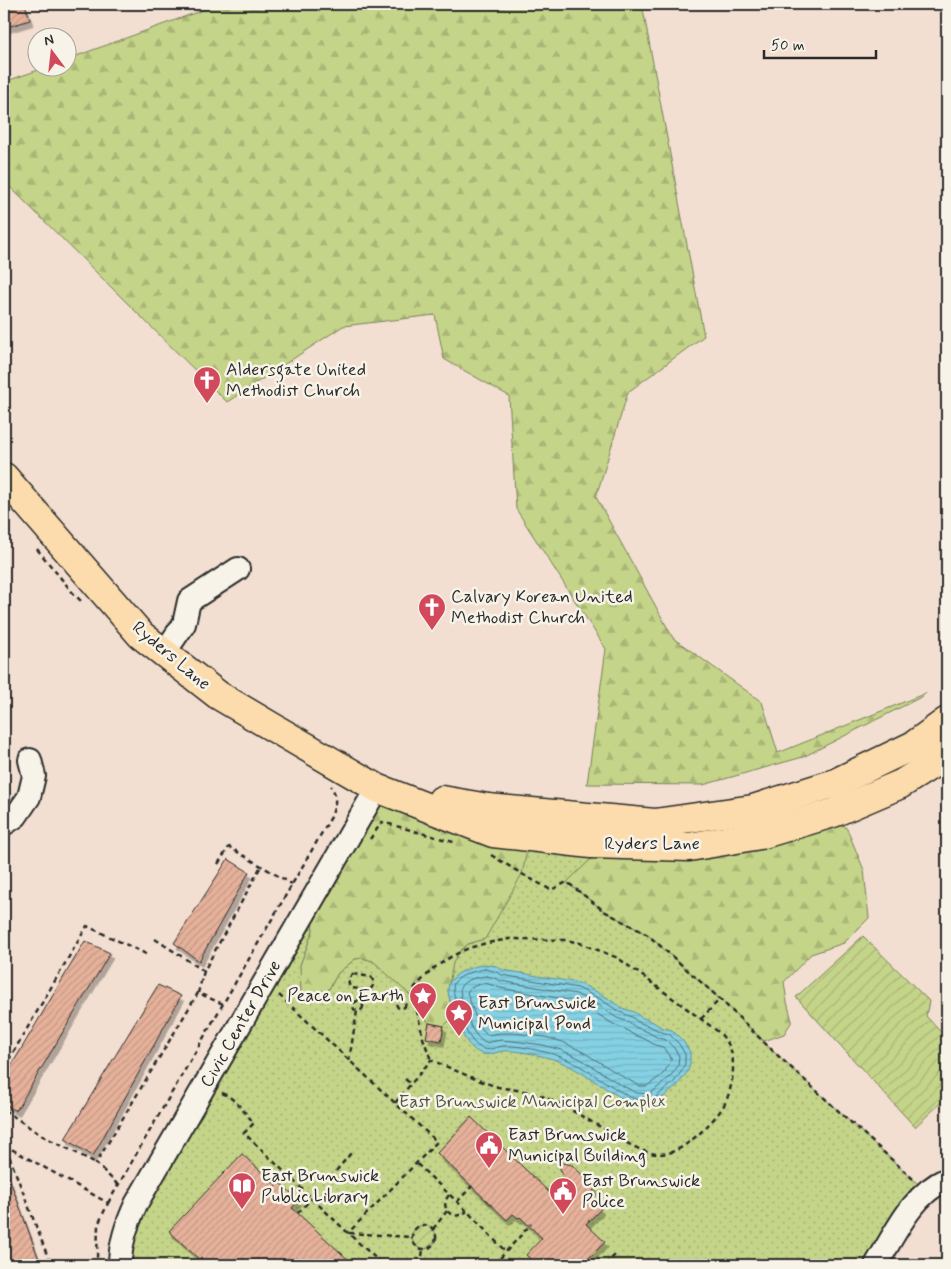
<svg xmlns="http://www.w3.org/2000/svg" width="951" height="1269" viewBox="0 0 951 1269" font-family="Mynerve,sans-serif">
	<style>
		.grass { fill: url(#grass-dots); stroke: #78805a }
		.forest { fill: url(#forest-firs); stroke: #78805a }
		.garden { fill: url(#garden-furrows); stroke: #78805a }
		.water { fill: url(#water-rules); stroke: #618f9a }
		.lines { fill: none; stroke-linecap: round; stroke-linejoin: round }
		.shore { stroke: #4f6d75; stroke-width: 1 }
		.building { fill: url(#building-hatch); stroke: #2b2b2b; filter: url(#shadow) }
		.minor-casing { stroke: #2b2b2b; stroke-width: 26 }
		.major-casing { stroke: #2b2b2b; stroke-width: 31 }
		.path { stroke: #2b2b2b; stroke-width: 2.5; stroke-dasharray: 5 4; stroke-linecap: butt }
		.minor { stroke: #f7f3e8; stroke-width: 22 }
		.major { stroke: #fcdcac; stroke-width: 28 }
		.labels { text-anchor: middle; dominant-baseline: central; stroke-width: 5; stroke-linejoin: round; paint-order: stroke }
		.poi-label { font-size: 18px; fill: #2b2b2b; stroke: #f7f3e8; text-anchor: start }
		.street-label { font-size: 18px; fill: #2b2b2b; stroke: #f7f3e8 }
		.park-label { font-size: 18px; fill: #515542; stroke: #f7f3e8 }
	</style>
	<defs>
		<pattern id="grass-dots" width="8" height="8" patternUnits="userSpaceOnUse" patternTransform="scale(1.25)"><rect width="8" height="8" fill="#c4d488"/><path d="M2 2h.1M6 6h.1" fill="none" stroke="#a9b676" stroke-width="1.8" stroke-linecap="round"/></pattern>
		<pattern id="forest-firs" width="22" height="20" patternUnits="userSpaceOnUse" patternTransform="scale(1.25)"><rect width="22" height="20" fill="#c4d488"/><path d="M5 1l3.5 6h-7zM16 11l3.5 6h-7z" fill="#a9b676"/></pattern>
		<pattern id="garden-furrows" width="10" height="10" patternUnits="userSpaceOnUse" patternTransform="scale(1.25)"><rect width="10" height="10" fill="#c4d488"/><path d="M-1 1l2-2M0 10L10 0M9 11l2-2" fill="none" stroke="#a9b676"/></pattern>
		<pattern id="water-rules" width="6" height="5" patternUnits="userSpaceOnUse" patternTransform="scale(1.25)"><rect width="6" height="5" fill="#85d1e4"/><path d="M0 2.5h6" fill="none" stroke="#73b4c4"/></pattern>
		<pattern id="building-hatch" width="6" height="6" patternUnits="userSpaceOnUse" patternTransform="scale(1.25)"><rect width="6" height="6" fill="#e6b19a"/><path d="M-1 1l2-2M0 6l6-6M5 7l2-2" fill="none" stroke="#c59885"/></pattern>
		<filter id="shadow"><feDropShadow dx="3" dy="5.5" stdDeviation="0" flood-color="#0004"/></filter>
	</defs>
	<rect width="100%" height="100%" fill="#f2dfd1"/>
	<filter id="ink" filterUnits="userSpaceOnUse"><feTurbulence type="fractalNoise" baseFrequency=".02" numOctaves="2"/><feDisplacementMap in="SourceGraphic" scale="10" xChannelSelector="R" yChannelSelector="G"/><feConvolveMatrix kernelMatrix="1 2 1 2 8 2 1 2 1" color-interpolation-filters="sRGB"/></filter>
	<g filter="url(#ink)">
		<path class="grass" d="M530,837L620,845L590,860L567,883L604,911L648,935L720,999L774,1052L927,1192L876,1265H120L121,1246L311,902L313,931L300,965L326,994L338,973L355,959L362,958L373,961L392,978L459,952L468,944L485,938Z"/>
		<g class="forest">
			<path d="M214,4H642L704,336L628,392L596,497L673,638L762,702L778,753L926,693L923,696L803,757L703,785L587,784L606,649L516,509L509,396L444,359L435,315L343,326L227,402L4,181V82L44,68H68V59L214,6Z"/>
			<path d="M377,788L530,837L522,874L485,939L468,944L459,952L453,963L448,990L450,1001L454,1012L451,1019L444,1026L429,1023L422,1015L413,998L373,961L362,958L355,959L338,973L326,994L310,998L301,993L300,965L313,931L311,902Z"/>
			<path d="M833,813L847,829L864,870L869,918L844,943L811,954L784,982L787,1002L792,1021L784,1034L764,1041L720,999L648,935L604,911L567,882L590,860L620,845Z"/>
		</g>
		<g class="garden">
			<path d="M863,936L929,1001L926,1016L947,1039V1097L915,1127L796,997Z"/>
			<circle cx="424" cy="1237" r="12"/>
		</g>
		<path class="water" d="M485,964L496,966L503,970L579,983L603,995L622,1008L634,1012L641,1017L653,1022L663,1028L672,1030L683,1041L690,1052V1064L688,1071L677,1086L650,1108C645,1105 641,1105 636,1104C629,1103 621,1098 615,1094C591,1080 569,1061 541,1056C529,1053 514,1050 503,1051C495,1052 488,1057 480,1053C473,1050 468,1044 464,1037C460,1031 448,998 448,990C448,987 449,982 451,980C459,970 473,967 485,964Z"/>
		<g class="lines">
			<g class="shore">
				<path d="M485,969L494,971L502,975L578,988L600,999L620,1012L632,1017L638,1022L651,1027L661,1032L669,1034L679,1044L685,1054V1063L683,1069L674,1082L650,1102C645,1099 640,1100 635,1099C629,1097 623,1093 618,1090C593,1075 570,1056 540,1051C528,1048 515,1045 503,1046C495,1047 488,1052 481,1048C475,1045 471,1039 468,1034C463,1026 450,990 454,983C461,974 475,971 485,969Z"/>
				<path d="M486,976L492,977L501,981L576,994L597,1004L617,1018L629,1022L635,1027L648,1032L658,1038L666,1040L674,1048L679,1056L678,1066L669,1078L650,1094L637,1093L621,1085L579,1058L561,1050L543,1045L513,1041L501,1040L485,1043C480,1040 477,1036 474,1032C470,1026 457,992 461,986C466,979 478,977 486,976Z"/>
				<path d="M486,983L500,988L575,1001L593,1011L613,1024L625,1029L632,1034L645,1039L655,1045L663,1047L668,1053L671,1058V1061L664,1073L658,1078L647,1086H640L625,1078L583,1052L563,1042L545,1037L514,1033H500L487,1035L479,1027L467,992C471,986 479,984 486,983Z"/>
			</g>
		</g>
		<g class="building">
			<path d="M4,4H25L30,20L4,28Z"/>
			<path d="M228,859L249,872L199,961L174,943Z"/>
			<path d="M85,941L110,953L16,1111L4,1103V1078Z"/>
			<path d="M158,985L181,996L93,1156L65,1139Z"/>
			<path d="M429,1023L444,1026L441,1041L426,1038Z"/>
			<path d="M471,1117L551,1194L564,1181L558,1162L572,1165L596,1188L588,1196L601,1209L586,1224L605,1242L582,1265H537L526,1255L542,1238L520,1217L518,1218L513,1214L507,1220L437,1153Z"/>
			<path d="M242,1154L277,1186L280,1183L299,1200L292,1208L354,1265H205L169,1231Z"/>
			<path d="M5,1167L41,1265H8L4,1253V1168Z"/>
		</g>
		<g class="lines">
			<g class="minor-casing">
				<g id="minor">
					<path d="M164,653L184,624L189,601L238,569"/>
					<path d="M4,824L16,816L29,797L34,776L30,760"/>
					<path d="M120,1265C120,1243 127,1224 136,1204L377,788"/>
					<path d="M876,1265C895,1234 912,1194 947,1179"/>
				</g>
			</g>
			<g class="major-casing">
				<g id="major">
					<path d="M4,477L141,635L218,695L274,728L377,788L493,833L591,844L689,847L760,835L833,813L901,784L947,755"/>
					<path d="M442,800L488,808L655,823L753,809L835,783L914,745L947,721"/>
				</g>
			</g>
			<g class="path">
				<path d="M37,549L73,593L82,602"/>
				<path d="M370,839L382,822L457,843"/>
				<path d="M491,855L522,874L551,890L567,882L604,911L648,935L720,999L774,1052L913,1179"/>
				<path d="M218,864L229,847L292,884"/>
				<path d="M155,939L204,971L261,866"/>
				<path d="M204,971L198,993L223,1004"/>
				<path d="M353,974L371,977C375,982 374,987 369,990L351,988C347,983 348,978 353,974Z"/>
				<path d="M279,995L437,1142L348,1233"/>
				<circle cx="401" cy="1004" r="4.5"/>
				<circle cx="358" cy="1006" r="5"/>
				<path d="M359,1001L360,989"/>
				<path d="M701,1019L720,999"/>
				<path d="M349,1061L357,1011"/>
				<path d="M4,1068L87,926L146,954"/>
				<path d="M405,1079L411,1084"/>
				<path d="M222,1093C235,1098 245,1113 254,1123L244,1133L348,1233L383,1265"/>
				<path d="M395,1103L431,1060C453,1069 475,1080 498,1087C512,1090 525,1090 539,1095C562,1103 584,1118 606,1130C620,1139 641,1153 657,1154C675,1155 687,1144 700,1133C709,1124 721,1113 726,1101C733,1086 737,1057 727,1042C725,1039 722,1036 720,1033L618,958L580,943L566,940L509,939L487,943L469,948L452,956L434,968L415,987L413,993L423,1038L431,1060"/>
				<path d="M4,1110L41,1135L96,1163"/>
				<path d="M4,1147L6,1146L108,1203L98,1225L97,1258L98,1265"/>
				<path d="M6,1148L51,1265"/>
				<path d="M417,1164L467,1211L506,1252"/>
				<path d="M336,1171L351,1153"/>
				<path d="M118,1185L96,1163L198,993"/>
				<path d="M449,1195C438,1208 453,1223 467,1211"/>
				<path d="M457,1202L472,1186"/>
				<path d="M108,1203L331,817C335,806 338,797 331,786"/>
				<path d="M298,1213L312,1198"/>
				<circle cx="424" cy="1237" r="12"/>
				<path d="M433,1229L447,1211"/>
				<path d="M349,1233L411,1237"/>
				<path d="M421,1265L423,1249"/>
				<path d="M494,1265L531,1224"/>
				<path d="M605,1265L617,1253"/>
			</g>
			<use href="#minor" class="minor"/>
			<use href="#major" class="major"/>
		</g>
	</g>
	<defs>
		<g id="church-pin" transform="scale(1.4375)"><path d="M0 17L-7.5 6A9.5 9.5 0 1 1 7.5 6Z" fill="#d1495b" stroke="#f7f3e8"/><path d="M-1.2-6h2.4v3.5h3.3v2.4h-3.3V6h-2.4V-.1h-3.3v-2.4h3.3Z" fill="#fff"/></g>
		<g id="sight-pin" transform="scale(1.4375)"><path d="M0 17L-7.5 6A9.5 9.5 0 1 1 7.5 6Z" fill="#d1495b" stroke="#f7f3e8"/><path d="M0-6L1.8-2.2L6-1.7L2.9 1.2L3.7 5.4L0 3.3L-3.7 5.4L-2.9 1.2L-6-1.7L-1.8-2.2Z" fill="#fff"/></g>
		<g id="civic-pin" transform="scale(1.4375)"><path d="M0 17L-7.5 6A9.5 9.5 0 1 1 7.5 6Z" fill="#d1495b" stroke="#f7f3e8"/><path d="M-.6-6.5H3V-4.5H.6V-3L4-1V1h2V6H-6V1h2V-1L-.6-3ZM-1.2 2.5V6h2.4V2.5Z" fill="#fff"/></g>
		<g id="library-pin" transform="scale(1.4375)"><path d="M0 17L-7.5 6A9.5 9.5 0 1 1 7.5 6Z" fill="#d1495b" stroke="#f7f3e8"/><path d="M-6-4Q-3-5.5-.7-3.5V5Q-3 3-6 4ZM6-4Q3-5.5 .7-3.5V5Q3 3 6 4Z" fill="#fff"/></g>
	</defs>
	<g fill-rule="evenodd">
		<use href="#church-pin" x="207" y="380"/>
		<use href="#church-pin" x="432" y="607"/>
		<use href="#sight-pin" x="423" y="996"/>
		<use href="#sight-pin" x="459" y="1013"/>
		<use href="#civic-pin" x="489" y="1145"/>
		<use href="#library-pin" x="242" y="1186"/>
		<use href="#civic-pin" x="563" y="1191"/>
	</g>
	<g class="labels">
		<g class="poi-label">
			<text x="226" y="370">Aldersgate United<tspan x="226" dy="21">Methodist Church</tspan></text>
			<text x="451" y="597">Calvary Korean United<tspan x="451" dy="21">Methodist Church</tspan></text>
			<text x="404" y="996" text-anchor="end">Peace on Earth</text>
			<text x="478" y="1003">East Brunswick<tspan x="478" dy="21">Municipal Pond</tspan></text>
			<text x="508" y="1135">East Brunswick<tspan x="508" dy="21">Municipal Building</tspan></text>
			<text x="261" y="1176">East Brunswick<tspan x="261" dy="21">Public Library</tspan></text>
			<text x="582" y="1181">East Brunswick<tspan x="582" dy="21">Police</tspan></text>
		</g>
		<g class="street-label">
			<text transform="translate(171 656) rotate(40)">Ryders Lane</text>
			<text x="652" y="844">Ryders Lane</text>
			<text transform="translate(241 1024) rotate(-60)">Civic Center Drive</text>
		</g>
		<g class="park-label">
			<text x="532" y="1102">East Brunswick Municipal Complex</text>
		</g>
	</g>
	<rect width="951" height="1269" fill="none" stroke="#f7f3e8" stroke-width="20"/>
	<rect x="10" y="10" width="931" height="1249" fill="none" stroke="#2b2b2b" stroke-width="2" filter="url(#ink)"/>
	<g transform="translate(52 52) rotate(345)"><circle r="24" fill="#f7f3e8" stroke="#a5a39c"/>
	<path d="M0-4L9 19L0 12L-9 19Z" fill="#d1495b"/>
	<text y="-8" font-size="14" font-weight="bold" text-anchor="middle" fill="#2b2b2b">N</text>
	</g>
	<path d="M764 50v8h112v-8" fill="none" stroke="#2b2b2b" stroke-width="2.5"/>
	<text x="771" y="50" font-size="15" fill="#2b2b2b" stroke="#f7f3e8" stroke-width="4" paint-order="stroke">50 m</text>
</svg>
